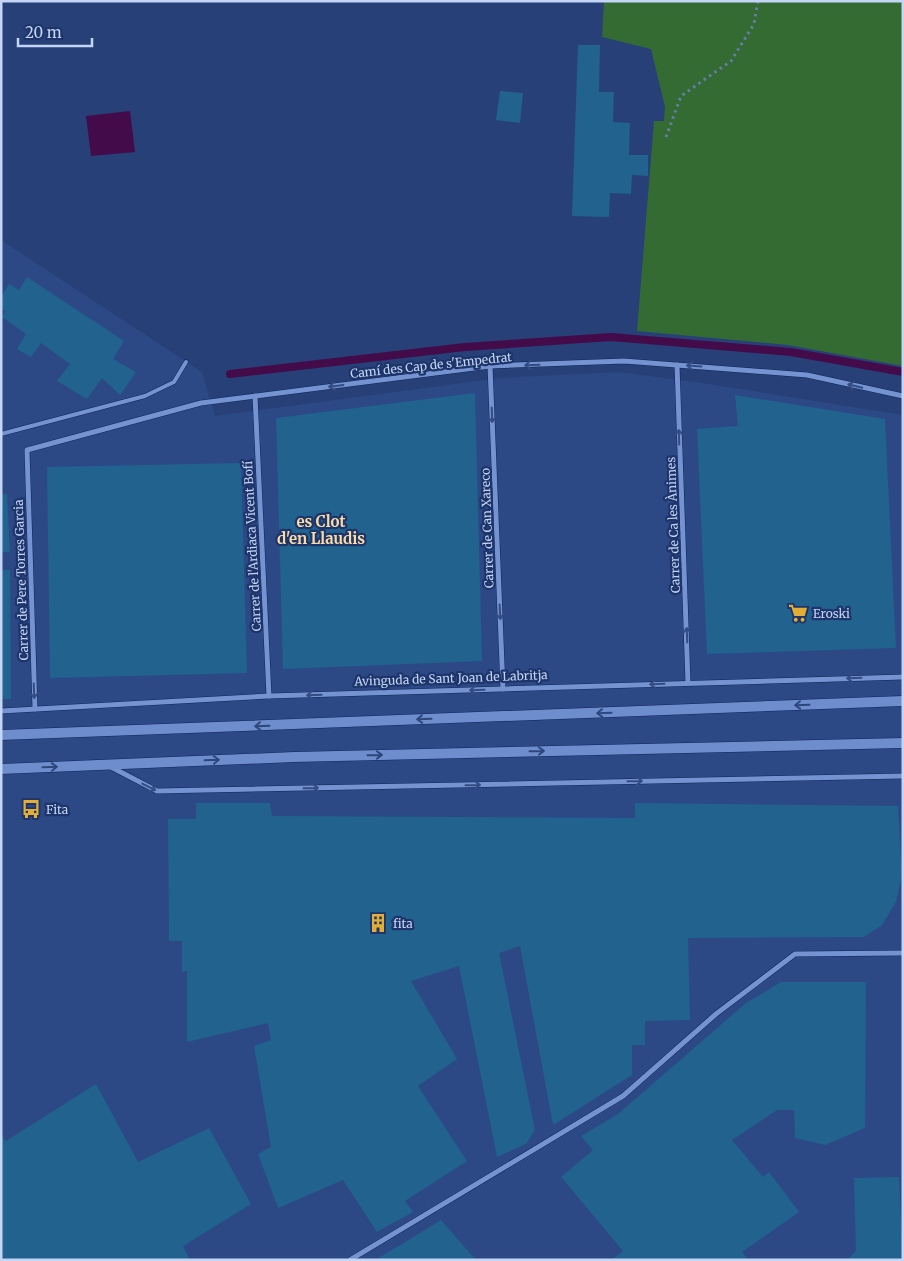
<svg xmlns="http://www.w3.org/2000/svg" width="904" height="1261" viewBox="0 0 904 1261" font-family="Merriweather,serif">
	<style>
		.built { fill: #2c4986 }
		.green { fill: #336b33 }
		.water { fill: #430b49 }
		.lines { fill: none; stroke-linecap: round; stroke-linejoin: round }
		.stream { stroke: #430b49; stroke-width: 8 }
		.building { fill: #21628f }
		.service-casing { stroke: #0e2559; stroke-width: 5 }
		.minor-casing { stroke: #0e2559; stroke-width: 6 }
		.secondary-casing { stroke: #0e2559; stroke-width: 11 }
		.path { stroke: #667caa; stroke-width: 3; stroke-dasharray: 2.5 4; stroke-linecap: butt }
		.service { stroke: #7493d0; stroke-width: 4 }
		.minor { stroke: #7493d0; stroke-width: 5 }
		.secondary { stroke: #6e8dcc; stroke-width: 10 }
		.oneway { stroke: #334c84 }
		.oneway2 { stroke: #2d477e }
		.labels { text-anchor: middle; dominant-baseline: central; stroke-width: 4.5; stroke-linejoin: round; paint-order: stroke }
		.street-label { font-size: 12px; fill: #c4d5f5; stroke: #1d356b }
		.poi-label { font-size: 12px; fill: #c4d5f5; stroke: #1d356b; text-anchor: start }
		.quarter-label { font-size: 15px; font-weight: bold; fill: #fbdda4; stroke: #1d356b }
	</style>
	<rect width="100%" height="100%" fill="#274077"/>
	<path class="built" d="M1,240L202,372L215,416L500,378L618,372L696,382L903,415V1260H1Z"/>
	<path class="green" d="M604,1H903V366L788,345L637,331L654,121H664L665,107L651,49L602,37Z"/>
	<path class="water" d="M130,111L135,152L91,156L86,116Z"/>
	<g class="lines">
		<path class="stream" d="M230,374L465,347L611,337L791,352L903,372"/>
	</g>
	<g class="building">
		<path d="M578,45H600L599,92H614L613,122L630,123L629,155H648V176L632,175L631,194L610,193L609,217L572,216Z"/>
		<path d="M500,91L523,93L520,123L496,120Z"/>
		<path d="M27,277L124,341L113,359L136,372L120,395L102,378L87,399L57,381L70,364L41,343L31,357L17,349L26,334L2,317L5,311L1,309V297L9,284L19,290Z"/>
		<path d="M475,393L482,661L283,669L276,418Z"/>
		<path d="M735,395L885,419L896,648L707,654L697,429L738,426Z"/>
		<path d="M241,463L247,673L50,678L47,467Z"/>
		<path d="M1,494H7L10,552H1Z"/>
		<path d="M1,570H10L11,699H1Z"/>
		<path d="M196,803H270L272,816L635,818V803L898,806L902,875L896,902L882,925L864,937L688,938L690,1020L645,1021V1045H632V1075L553,1125L520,946L499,953L535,1130L526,1144L497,1157L459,966L411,981L457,1059L418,1086L467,1161L405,1201L413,1212L377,1232L343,1180L278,1208L258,1154L271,1147L254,1046L271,1040L268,1023L187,1042V971L182,972V941H169L168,819H196Z"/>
		<path d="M781,982H866L865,1128L825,1145L795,1138L794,1110H777L732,1140L763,1177L769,1172L799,1212L742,1252L748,1260H611L623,1251L561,1177L593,1150L581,1136L618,1114L746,1003Z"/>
		<path d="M96,1084L138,1162L209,1128L251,1204L183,1246L190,1260H1V1134L6,1141Z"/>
		<path d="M899,1177L903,1260H847L856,1251L854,1178Z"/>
		<path d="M441,1220L476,1260H375L407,1241Z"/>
	</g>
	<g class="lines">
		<g class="service-casing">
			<path id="service" d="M1,434L145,396L174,382L186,362"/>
		</g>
		<g class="minor-casing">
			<g id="minor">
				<path d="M677,365L688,683"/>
				<path d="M490,366L503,689"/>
				<path d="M255,396L269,696"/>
				<path d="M35,709L27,450L201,403L490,366L624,361L807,375L903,396"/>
				<path d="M1,711L269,696L903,677"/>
				<path d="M111,767L157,791L903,776"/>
				<path d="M350,1260L623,1096L716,1014L795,954L903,953"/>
			</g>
		</g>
		<g class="secondary-casing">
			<g id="secondary">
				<path d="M1,735L903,701"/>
				<path d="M1,769L294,757L903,743"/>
			</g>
		</g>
		<path class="path" d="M666,137L681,96L731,61L754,24L758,1"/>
		<use href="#service" class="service"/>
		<use href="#minor" class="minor"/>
		<use href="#secondary" class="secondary"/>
	</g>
	<defs><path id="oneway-shaft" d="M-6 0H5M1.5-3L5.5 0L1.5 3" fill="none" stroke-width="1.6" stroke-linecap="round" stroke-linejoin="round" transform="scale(1.25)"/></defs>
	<g class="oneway">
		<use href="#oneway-shaft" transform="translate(532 365) rotate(178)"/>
		<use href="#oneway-shaft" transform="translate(694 366) rotate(-176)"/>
		<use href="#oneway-shaft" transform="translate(336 386) rotate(173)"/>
		<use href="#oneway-shaft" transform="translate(855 386) rotate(-167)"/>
		<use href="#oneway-shaft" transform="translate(492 415) rotate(88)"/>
		<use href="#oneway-shaft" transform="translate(679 437) rotate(-92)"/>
		<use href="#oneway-shaft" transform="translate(500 612) rotate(87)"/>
		<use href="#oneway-shaft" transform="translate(687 635) rotate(-92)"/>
		<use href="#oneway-shaft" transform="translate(854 678) rotate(178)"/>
		<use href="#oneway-shaft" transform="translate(657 684) rotate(178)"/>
		<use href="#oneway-shaft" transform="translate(477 690) rotate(178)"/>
		<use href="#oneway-shaft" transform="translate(34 691) rotate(88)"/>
		<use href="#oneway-shaft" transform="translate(314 695) rotate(178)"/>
		<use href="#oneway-shaft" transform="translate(635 781) rotate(-1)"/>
		<use href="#oneway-shaft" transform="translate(473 785) rotate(-1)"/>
		<use href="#oneway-shaft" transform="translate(149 787) rotate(27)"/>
		<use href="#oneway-shaft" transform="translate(311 788) rotate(-1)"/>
	</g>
	<g class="oneway2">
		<use href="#oneway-shaft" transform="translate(802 705) rotate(178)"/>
		<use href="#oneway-shaft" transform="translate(604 713) rotate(178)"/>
		<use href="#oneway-shaft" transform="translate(424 719) rotate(178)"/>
		<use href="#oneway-shaft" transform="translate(262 726) rotate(178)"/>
		<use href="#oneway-shaft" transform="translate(537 751) rotate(-1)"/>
		<use href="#oneway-shaft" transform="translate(375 755) rotate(-1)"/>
		<use href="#oneway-shaft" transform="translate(212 760) rotate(-2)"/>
		<use href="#oneway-shaft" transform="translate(50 767) rotate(-2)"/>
	</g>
	<defs>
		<g id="supermarket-bare" transform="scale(1.5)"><path d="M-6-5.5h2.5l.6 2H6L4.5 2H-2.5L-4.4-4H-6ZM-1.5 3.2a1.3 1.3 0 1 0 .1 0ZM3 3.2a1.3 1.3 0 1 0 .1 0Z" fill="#e3ae35" stroke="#1d356b" stroke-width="2.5" paint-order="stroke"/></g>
		<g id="bus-bare" transform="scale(1.5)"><path d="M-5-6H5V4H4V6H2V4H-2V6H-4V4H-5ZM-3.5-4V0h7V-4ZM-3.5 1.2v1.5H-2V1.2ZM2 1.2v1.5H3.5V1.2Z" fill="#e3ae35" stroke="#1d356b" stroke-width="2.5" paint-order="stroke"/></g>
		<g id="building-bare" transform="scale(1.5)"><path d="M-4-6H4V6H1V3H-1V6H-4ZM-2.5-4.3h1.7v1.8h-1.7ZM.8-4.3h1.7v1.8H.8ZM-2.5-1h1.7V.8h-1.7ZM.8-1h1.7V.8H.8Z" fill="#e3ae35" stroke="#1d356b" stroke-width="2.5" paint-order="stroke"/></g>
	</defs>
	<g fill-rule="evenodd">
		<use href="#supermarket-bare" x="798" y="613"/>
		<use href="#bus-bare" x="31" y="809"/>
		<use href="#building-bare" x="378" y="923"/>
	</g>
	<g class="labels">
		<g class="street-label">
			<text transform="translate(431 365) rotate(-6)">Camí des Cap de s'Empedrat</text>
			<text transform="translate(673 525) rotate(-92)">Carrer de Ca les Ànimes</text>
			<text transform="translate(487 528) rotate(-92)">Carrer de Can Xareco</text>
			<text transform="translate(252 546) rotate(-93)">Carrer de l'Ardiaca Vicent Bofí</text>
			<text transform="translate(21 580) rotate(-92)">Carrer de Pere Torres Garcia</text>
			<text transform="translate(451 678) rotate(-2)">Avinguda de Sant Joan de Labritja</text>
		</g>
		<g class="poi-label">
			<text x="813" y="613">Eroski</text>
			<text x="46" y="809">Fita</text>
			<text x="393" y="923">fita</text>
		</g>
		<g class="quarter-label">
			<text x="321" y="521">es Clot<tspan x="321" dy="17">d'en Llaudis</tspan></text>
		</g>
	</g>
	<rect width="904" height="1261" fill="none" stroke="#c4d5f5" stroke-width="5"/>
	<path d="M18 38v8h74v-8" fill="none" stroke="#c4d5f5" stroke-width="2.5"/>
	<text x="25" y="38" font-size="15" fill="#c4d5f5" stroke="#1d356b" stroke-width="4" paint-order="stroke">20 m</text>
</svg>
